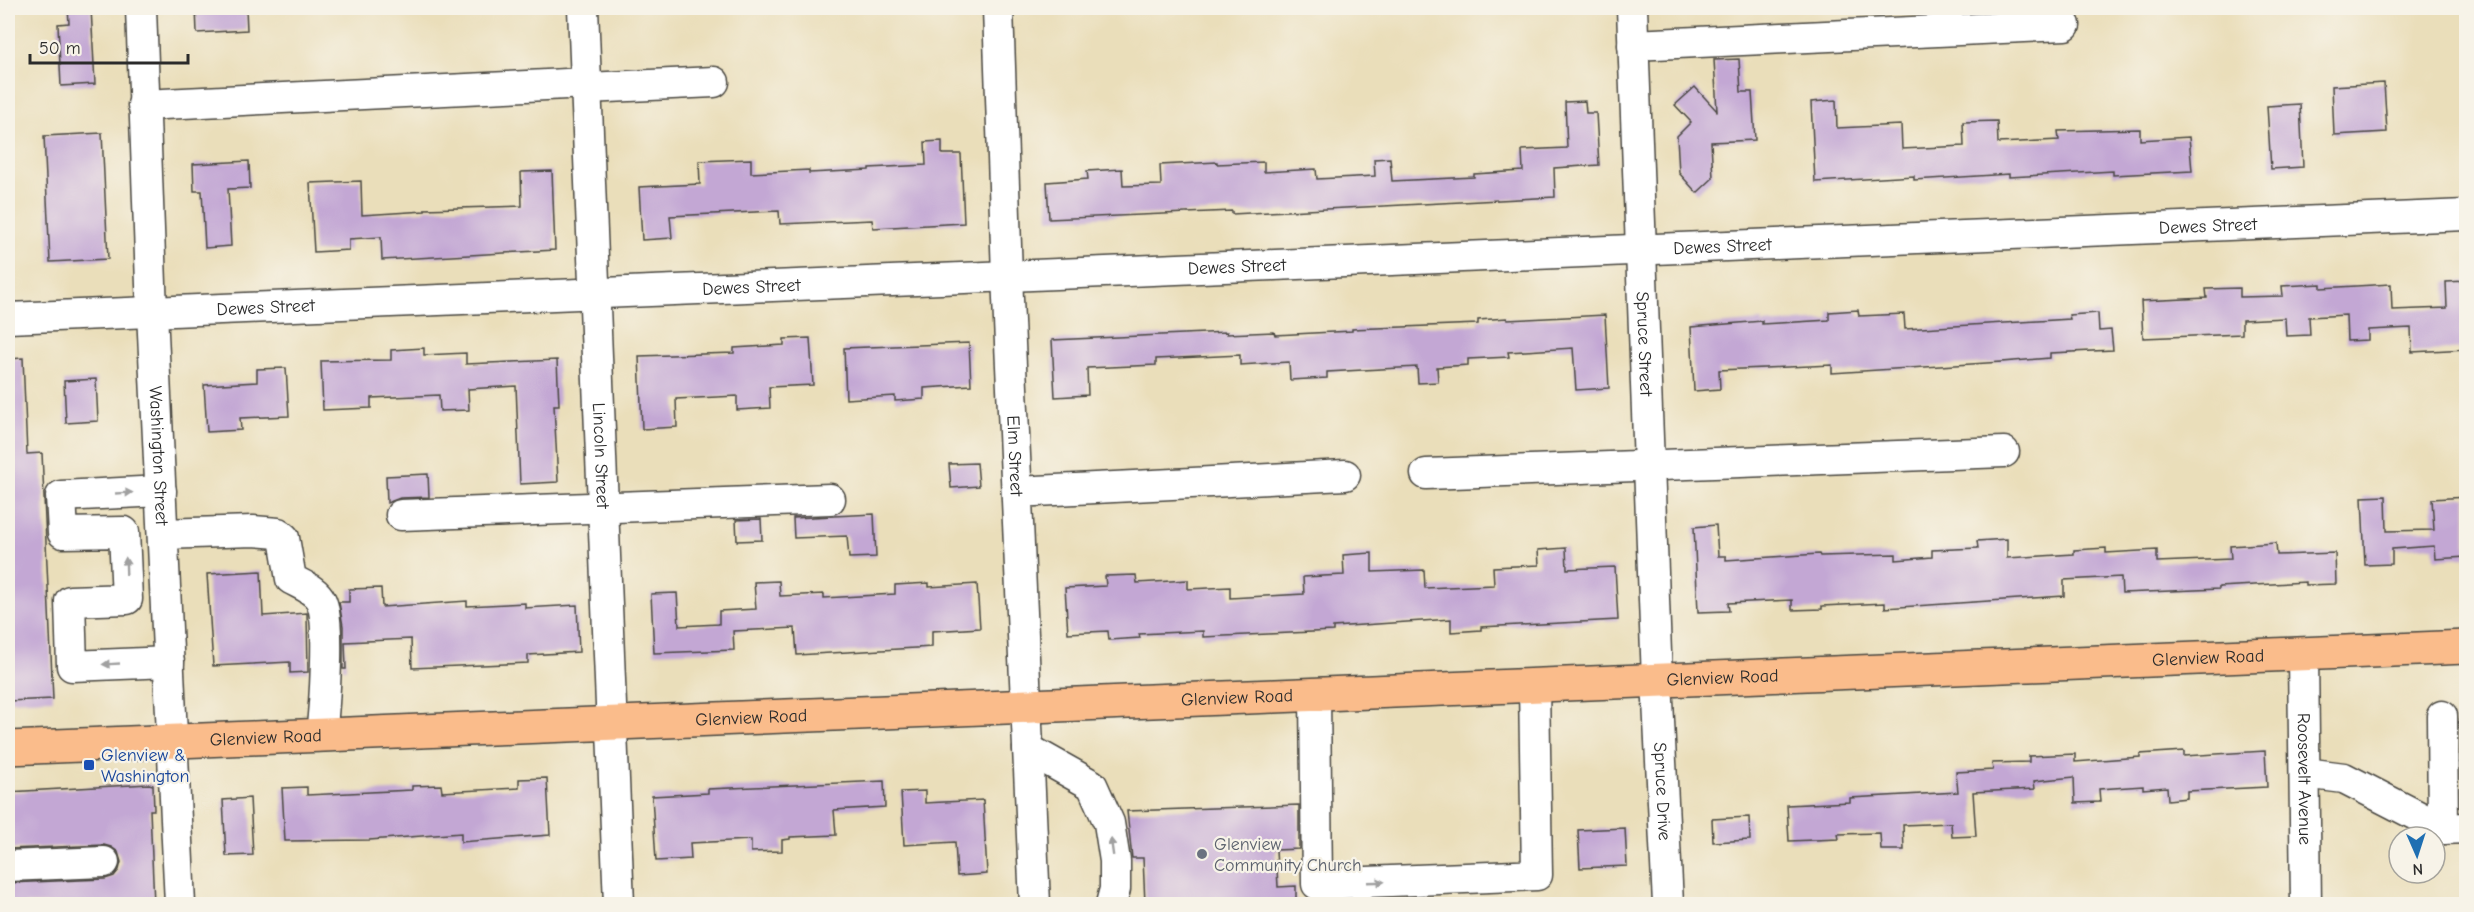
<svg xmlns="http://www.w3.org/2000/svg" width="2474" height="912" viewBox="0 0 2474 912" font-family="'Comic Neue',sans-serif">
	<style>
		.building { fill: #c3a7d4 }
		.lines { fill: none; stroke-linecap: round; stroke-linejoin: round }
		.minor-casing { stroke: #484640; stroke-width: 33 }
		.major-casing { stroke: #484640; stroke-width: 36 }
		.minor { stroke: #fff; stroke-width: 30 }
		.major { stroke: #fabc8b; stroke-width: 33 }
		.oneway { fill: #a0a0a0 }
		.transit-dot { fill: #1a4fb4; stroke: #f7f3e8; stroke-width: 2 }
		.worship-dot { fill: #6b7280; stroke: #f7f3e8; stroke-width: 2 }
		.labels { text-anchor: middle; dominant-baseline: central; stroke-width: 4.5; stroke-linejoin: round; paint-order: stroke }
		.street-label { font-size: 18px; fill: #2b2b2b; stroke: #f7f3e8 }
		.transit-label { font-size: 18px; fill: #164399; stroke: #f7f3e8; text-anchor: start }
		.worship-label { font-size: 18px; fill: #5b616d; stroke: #f7f3e8; text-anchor: start }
	</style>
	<rect width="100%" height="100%" fill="#f7f3e8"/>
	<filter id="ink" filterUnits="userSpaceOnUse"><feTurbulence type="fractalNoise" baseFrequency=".0167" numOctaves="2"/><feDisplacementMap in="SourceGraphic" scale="12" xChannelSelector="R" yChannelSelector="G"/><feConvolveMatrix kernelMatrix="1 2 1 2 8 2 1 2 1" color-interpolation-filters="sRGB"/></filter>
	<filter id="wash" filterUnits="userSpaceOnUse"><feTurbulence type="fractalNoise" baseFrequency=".008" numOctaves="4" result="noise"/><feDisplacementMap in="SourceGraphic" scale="24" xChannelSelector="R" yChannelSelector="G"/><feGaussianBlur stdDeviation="1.35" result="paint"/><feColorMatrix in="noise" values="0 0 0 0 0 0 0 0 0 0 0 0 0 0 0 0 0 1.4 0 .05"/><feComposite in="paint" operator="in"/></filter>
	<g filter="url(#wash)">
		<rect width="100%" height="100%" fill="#eadeba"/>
		<g id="blocks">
			<g class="building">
				<path d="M68,8H91L95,84L61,86L58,24L69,23Z"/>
				<path d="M196,8H246L247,30L197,33Z"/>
				<path d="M1739,59L1741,92H1752L1755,140L1711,142L1713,178L1697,193L1679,173L1677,136L1691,122L1675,105L1695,87L1717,111L1714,60Z"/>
				<path d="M2384,83L2387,132L2334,135L2332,86Z"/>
				<path d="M1836,100L1837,128L1901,125L1902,149L1964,146L1963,122L1997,121L1998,143L2059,140L2058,131L2140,129V140L2189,137L2192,171L2113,175V171L2009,177V174L1914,180V176L1815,182L1811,102Z"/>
				<path d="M1585,101L1586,113H1596L1599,165L1554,168L1555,197L1232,214V211L1049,219L1047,182L1088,179L1087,171L1122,169L1123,186L1161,185L1160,165L1217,162V164L1264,162V172L1316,169L1317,179L1375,176L1374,159L1390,158L1392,181L1474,177V174L1523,171L1522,150L1567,148L1565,102Z"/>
				<path d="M2300,104L2303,167L2271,169L2267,106Z"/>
				<path d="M102,133L108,259L50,262L44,136Z"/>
				<path d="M942,141V154H961L964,223L873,228L872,220L780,224L779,211L670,216L672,238L642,240L639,187L700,184L699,161L751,159V173L809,170V173L869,170V168L926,165L925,142Z"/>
				<path d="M249,161L250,188L228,189L231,246L205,248L202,191H194L193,164Z"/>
				<path d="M552,171L555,250L382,260L381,237L349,239V250L314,252L310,183L361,181L362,215L425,211V209L522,206L521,172Z"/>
				<path d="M2466,281V349L2412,352L2411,328L2368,330V340L2347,341L2346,315L2309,317L2310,335L2286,336L2285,318L2242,320V334L2143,338L2141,301L2207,298L2206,289L2240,288V297L2283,296L2282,286L2321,284V288L2391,284L2392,310L2447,308L2446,282Z"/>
				<path d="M1858,310L1859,316L1904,314L1905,329L2070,319L2069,315L2098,313L2099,331L2111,330L2113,350L2050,353V358L2002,362L1832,373V365L1719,370L1720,389L1694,391L1691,327L1762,321V324L1829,320V312Z"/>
				<path d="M1605,315L1609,388L1576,390L1573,348L1508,352L1509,357L1468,359V365L1437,367L1438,382L1418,383L1417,367L1327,372V378L1290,380L1289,362L1240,365V355L1156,359V365L1087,368L1088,395L1055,397L1052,340L1227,332V334L1274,332L1275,335L1352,331V329L1478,324V320L1507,318V320Z"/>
				<path d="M810,338L813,385L769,387L770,408L737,410V396L676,399L677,427L642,429L639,356L734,353V348L784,345V339Z"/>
				<path d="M969,343L971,385L924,388V399L895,401V396L846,399L844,348Z"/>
				<path d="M424,348V355L466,353V364L557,360L559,405H554L558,482L520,484L516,386L468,389L469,410L440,411L439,395L371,398V408L323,410L321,361L391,360V350Z"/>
				<path d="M23,358L27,454L42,453L53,699L8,701V359Z"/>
				<path d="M286,368L289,416L240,418L241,430L207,432L204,385L257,382V369Z"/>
				<path d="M96,379L98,421L66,423L64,381Z"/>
				<path d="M977,463L979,486L951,488L949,464Z"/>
				<path d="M428,474L429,497L400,498L387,503L386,476Z"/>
				<path d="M2386,496L2387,531L2434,530L2432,499L2466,497V557L2435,559L2434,546L2392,549V564L2365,565L2362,497Z"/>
				<path d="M874,514L876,557L849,558L847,536L794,538L793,518Z"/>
				<path d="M761,519L762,540L737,541L736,520Z"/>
				<path d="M1716,525L1718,556H1726V560L1819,554L1820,556L1896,554V560L1932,557V550L1978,548L1977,541L2007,539V558L2074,554V550L2106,548V553L2157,550V562L2231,559L2230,546L2276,543L2277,555L2335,553L2336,584L2306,585V582L2219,587V589L2122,593L2121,577L2064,580V596L1885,608V603L1822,606V609L1792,610V600L1728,603L1729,611L1698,612L1694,527Z"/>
				<path d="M1566,548L1567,569L1615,567L1618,620L1481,627V630L1451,632V619L1333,627V631L1203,637V631L1139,634L1140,638L1109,640L1108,631L1068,633L1065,588L1106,586L1105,576L1136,575L1137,583L1188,580V589L1230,587V598L1304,594L1303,577L1344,575L1343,555L1372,553V572L1424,570L1425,588L1494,585L1493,567L1539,565L1538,550Z"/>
				<path d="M261,571L263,616L307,613L308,672L290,673V662L213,666L207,574Z"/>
				<path d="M779,581L780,596L824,594V598L895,594V585L929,583V587L977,584L980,628L932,631V647L797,655L795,628L733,631L734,650L654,653L651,594L677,593L679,626L719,624V611L756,609L754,582Z"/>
				<path d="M381,588L382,607L467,601V606L525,603V608L577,605L579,652L528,655V663L412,668L411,639L345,642L346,669H343V626L339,602H349V589Z"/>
				<path d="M2184,751V756L2265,751L2267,787L2187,791V798L2168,800L2167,787L2143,789V786L2099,789L2100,802L2075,803L2074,777L2034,781L2035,789L1973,792L1976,836L1952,837L1951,823L1903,825L1904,850H1881L1880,833L1838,834L1839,839L1789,841L1787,805L1850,802V798L1958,792L1956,772L1993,770L1992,763L2029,762V756L2075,754V762L2140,757V754Z"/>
				<path d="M547,778L550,835L461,842V833L369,840L285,841L282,788L307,787V795L412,790V786L441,785L442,792L519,788V779Z"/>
				<path d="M884,781L885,807L834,810L836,835L790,837V839L782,840V851L751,852V840L690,843L691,859L656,861L652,796L708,793V789Z"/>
				<path d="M149,784L153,785L154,810H150L154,904H8V883L105,879L114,876L119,870L121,862L118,852L111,847L104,845L8,849V792Z"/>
				<path d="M925,791V803L983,800L987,874L957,876L955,842L904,845L901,792Z"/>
				<path d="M250,798L253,855L226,856L223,800Z"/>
				<path d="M1299,805V849L1276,850L1278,887L1296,886V904H1145L1143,858H1132L1127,811Z"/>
				<path d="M1749,817L1750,840L1713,842L1712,819Z"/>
				<path d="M1625,828L1627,866L1580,868L1578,830Z"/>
			</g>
		</g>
	</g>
	<g filter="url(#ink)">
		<use href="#blocks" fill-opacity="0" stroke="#484640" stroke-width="1.5"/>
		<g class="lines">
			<g class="minor-casing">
				<g id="minor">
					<path id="s1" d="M141,8L152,312L180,904"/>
					<path id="s2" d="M583,8L619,904"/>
					<path id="s3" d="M998,8L1007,276L1035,904"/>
					<path id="s4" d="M1632,8L1657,680L1668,904"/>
					<path d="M1633,45L2065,25"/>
					<path d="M587,88L714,82"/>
					<path d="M143,105L587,83"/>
					<path id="s5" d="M8,318L2466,215"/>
					<path d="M1426,474L2004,452"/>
					<path d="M161,491L61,496L63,533L124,532L127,599L70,601L72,666L169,662"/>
					<path d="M1017,492L1345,475"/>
					<path d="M401,515L830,499"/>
					<path d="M163,534L253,531L278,533L284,538L291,579C302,585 316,590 321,601C331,621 324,710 321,735"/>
					<path id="s6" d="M2303,655L2306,904"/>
					<path d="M1315,695L1317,884L1537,875L1534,685"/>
					<path d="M2442,716L2443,829"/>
					<path d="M1028,749L1092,785L1109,823L1115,861V889L1111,904"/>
					<path d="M2305,773L2344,778L2443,829L2466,828"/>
					<path d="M8,866L104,862"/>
				</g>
			</g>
			<g class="major-casing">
				<g id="major">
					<path id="s7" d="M8,748L2466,647"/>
				</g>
			</g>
			<use href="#minor" class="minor"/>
			<use href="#major" class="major"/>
		</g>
		<defs><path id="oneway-solid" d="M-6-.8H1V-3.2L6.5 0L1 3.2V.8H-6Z" transform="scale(1.5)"/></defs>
		<g class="oneway">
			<use href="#oneway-solid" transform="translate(124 493) rotate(-3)"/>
			<use href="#oneway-solid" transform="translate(126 566) rotate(-92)"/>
			<use href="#oneway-solid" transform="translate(111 664) rotate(177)"/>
			<use href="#oneway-solid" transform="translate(1112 847) rotate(-98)"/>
			<use href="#oneway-solid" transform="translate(1376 882) rotate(-2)"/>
		</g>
	</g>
	<rect class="transit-dot" x="83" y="759" width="12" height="12" rx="3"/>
	<circle class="worship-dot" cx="1202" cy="854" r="6"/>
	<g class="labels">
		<g class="street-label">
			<text stroke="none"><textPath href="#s5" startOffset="2202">Dewes Street</textPath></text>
			<text stroke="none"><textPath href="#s5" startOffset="1716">Dewes Street</textPath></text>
			<text stroke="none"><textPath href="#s5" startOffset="1230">Dewes Street</textPath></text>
			<text stroke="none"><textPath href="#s5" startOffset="744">Dewes Street</textPath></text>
			<text stroke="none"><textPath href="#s5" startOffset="258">Dewes Street</textPath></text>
			<text stroke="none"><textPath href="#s4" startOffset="336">Spruce Street</textPath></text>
			<text stroke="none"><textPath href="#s1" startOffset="448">Washington Street</textPath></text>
			<text stroke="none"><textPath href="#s2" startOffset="448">Lincoln Street</textPath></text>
			<text stroke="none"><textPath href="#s3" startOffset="448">Elm Street</textPath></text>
			<text stroke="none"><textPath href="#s7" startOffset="2202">Glenview Road</textPath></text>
			<text stroke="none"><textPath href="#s7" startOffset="1716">Glenview Road</textPath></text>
			<text stroke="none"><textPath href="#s7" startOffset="1230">Glenview Road</textPath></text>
			<text stroke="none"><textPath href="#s7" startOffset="744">Glenview Road</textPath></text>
			<text stroke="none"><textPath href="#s7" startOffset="258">Glenview Road</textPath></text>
			<text stroke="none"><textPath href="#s6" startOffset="124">Roosevelt Avenue</textPath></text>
			<text stroke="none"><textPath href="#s4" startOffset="784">Spruce Drive</textPath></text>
		</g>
		<g class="transit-label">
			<text x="101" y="755">Glenview &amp;<tspan x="101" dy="21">Washington</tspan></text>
		</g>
		<g class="worship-label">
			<text x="1214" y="844">Glenview<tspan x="1214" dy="21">Community Church</tspan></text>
		</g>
	</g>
	<rect width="2474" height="912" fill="none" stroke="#f7f3e8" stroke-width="30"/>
	<g transform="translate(2417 855) rotate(177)"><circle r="28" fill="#f7f3e8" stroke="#a5a39c" stroke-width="1.5"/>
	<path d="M0-4.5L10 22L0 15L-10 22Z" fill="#1f6fb2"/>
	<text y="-9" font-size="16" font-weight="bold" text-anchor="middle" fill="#2b2b2b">N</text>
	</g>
	<path d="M30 54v9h158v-9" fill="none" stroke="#2b2b2b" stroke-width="3"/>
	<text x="39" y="54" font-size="18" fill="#2b2b2b" stroke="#f7f3e8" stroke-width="4.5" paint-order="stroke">50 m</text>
</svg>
